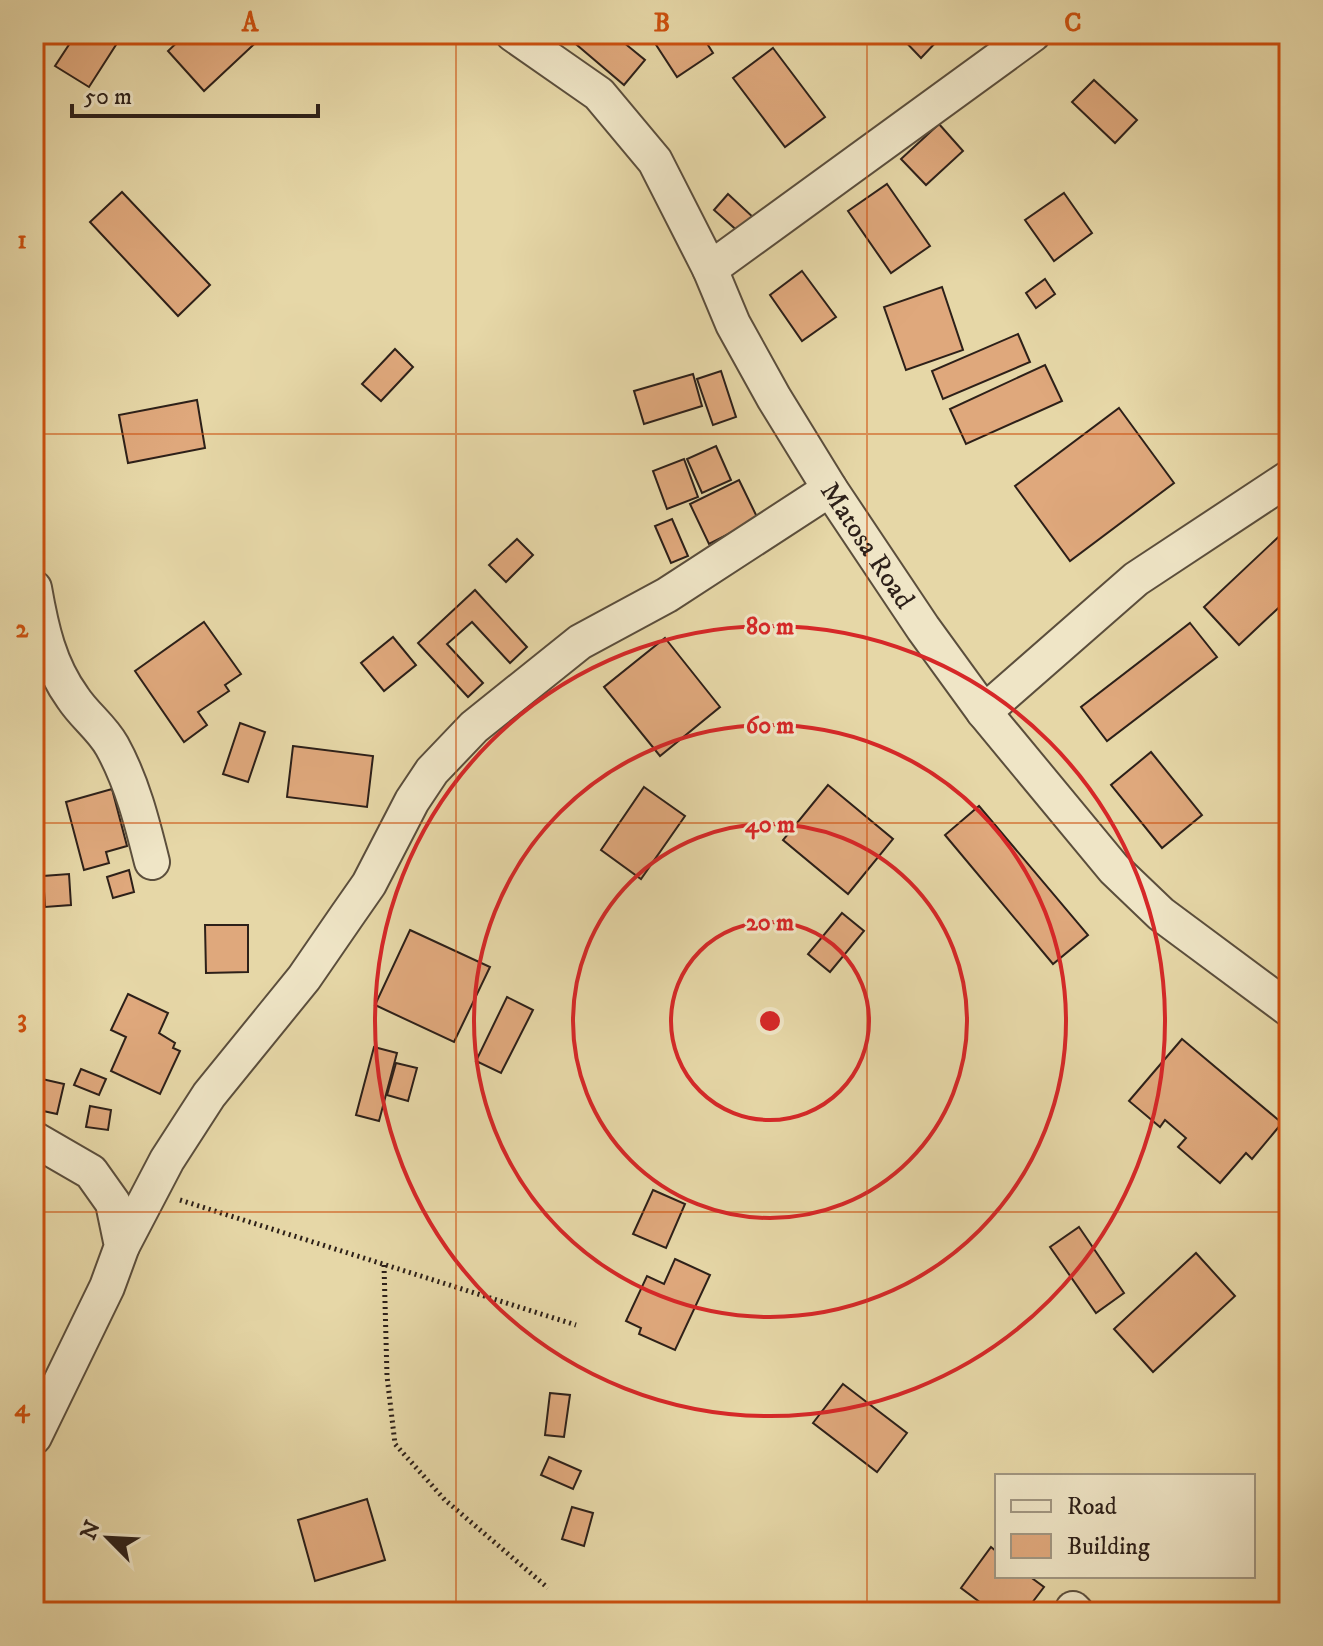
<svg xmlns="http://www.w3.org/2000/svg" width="1323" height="1646" viewBox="0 0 1323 1646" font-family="'IM FELL DW Pica',serif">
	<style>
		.building { fill: #dfa87c; stroke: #2d2019; stroke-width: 2 }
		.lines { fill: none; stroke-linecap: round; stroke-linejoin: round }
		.minor-casing { stroke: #5b4e3c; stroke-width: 38 }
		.path { stroke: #2d2019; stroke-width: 5; stroke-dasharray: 2 4; stroke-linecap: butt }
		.minor { stroke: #efe5c6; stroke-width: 34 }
		.grid { fill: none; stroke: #cc500e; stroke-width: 2; stroke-opacity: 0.55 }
		.ring { fill: none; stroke: #d62828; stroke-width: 4 }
		.labels { text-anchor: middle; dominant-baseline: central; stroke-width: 6; stroke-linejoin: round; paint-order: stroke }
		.street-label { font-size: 28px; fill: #2d2019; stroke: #efe5c6 }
		.centre { fill: #d62828; stroke: #efe5c6; stroke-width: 4 }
		.ring-label { font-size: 24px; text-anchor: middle; font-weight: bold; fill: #d62828; stroke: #efe5c6; stroke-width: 6; stroke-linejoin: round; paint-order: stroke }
		.neatline { fill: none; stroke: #cc500e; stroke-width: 3 }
		.grid-label { font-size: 26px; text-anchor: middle; font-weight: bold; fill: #cc500e }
	</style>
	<rect width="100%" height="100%" fill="#e6d7a7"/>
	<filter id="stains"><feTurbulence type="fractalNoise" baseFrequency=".0025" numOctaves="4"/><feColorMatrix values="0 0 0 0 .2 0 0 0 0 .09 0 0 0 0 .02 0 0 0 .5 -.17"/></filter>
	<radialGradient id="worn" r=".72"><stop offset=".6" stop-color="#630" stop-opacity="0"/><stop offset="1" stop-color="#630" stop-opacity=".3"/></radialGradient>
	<g class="building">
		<path d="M76,34H116L121,37L89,87L55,66Z"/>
		<path d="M186,34H265L204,91L168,51Z"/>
		<path d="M564,34H630L623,42L645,60L624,85Z"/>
		<path d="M649,34H701L713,53L677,77Z"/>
		<path d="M898,34H934L939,39L921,58Z"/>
		<path d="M773,48L825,117L785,147L733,78Z"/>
		<path d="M1094,80L1137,120L1115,143L1072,102Z"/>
		<path d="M939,124L963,151L926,185L901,159Z"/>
		<path d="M887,184L930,246L891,273L848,211Z"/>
		<path d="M122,192L210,285L178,316L90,222Z"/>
		<path d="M1064,193L1092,233L1054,261L1025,220Z"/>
		<path d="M728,194L755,219L741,234L714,210Z"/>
		<path d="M802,271L836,317L802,341L770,295Z"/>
		<path d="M1045,279L1055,294L1036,308L1026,293Z"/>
		<path d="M942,287L963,350L906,370L884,307Z"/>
		<path d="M1018,334L1030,362L943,399L932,371Z"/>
		<path d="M395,349L413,367L381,401L362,384Z"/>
		<path d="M1045,365L1062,401L966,444L950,409Z"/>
		<path d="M721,371L736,417L713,425L697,379Z"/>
		<path d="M693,374L702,406L644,424L634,391Z"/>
		<path d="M197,400L205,448L128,463L119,415Z"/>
		<path d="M1119,408L1174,483L1070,561L1015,486Z"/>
		<path d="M716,446L731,480L702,493L687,459Z"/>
		<path d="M684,459L698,497L667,509L653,471Z"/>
		<path d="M739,480L758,519L709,544L690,504Z"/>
		<path d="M672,519L688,556L671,563L655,526Z"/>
		<path d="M1289,527V598L1239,645L1204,607Z"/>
		<path d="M517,539L533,555L506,582L489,565Z"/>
		<path d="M475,590L527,647L510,663L472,622L447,644L483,683L468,697L418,643Z"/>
		<path d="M204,622L241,674L225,685L229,691L198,712L207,725L184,742L135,671Z"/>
		<path d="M1190,623L1217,657L1107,741L1081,707Z"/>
		<path d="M393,637L416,665L384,691L361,663Z"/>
		<path d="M665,638L720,707L660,756L604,687Z"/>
		<path d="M240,723L265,732L248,782L223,774Z"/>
		<path d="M293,746L373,756L367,807L287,797Z"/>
		<path d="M1151,752L1202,815L1162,848L1111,785Z"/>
		<path d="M828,785L893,839L848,894L783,840Z"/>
		<path d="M644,787L685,816L641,879L601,850Z"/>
		<path d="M112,789L127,846L106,852L109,863L84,870L66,802Z"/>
		<path d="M979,806L1088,935L1053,964L945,835Z"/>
		<path d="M129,870L134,892L113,898L107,877Z"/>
		<path d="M69,874L71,905L45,907L43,876Z"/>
		<path d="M842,913L864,931L830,972L808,954Z"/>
		<path d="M205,925H248V972L206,973Z"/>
		<path d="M410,930L490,967L454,1042L375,1005Z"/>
		<path d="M128,994L168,1013L159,1033L175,1043L173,1048L180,1051L160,1094L111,1071L126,1037L111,1030Z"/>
		<path d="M507,997L533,1010L501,1073L476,1061Z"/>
		<path d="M1182,1039L1282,1123L1252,1159L1246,1153L1220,1183L1178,1147L1186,1138L1165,1120L1160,1127L1129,1101Z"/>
		<path d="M374,1047L397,1053L379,1121L356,1115Z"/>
		<path d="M396,1063L417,1068L408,1101L387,1095Z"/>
		<path d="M81,1069L106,1079L99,1095L74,1085Z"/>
		<path d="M42,1079L64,1084L57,1114L34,1109Z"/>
		<path d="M90,1106L111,1110L108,1130L86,1127Z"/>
		<path d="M653,1190L685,1204L666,1248L633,1234Z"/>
		<path d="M1079,1227L1124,1293L1096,1313L1050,1247Z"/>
		<path d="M1196,1253L1235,1296L1153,1372L1114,1329Z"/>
		<path d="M675,1259L710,1275L675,1350L639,1334L641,1328L626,1321L647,1276L664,1284Z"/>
		<path d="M843,1384L907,1433L877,1472L813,1423Z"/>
		<path d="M550,1393L570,1395L564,1437L545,1435Z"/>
		<path d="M549,1457L581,1471L573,1489L541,1475Z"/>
		<path d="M367,1499L385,1560L315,1581L298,1520Z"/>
		<path d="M572,1507L593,1513L584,1546L562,1539Z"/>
		<path d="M991,1547L997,1552V1576H1029L1044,1587L1025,1612H993L961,1588Z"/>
	</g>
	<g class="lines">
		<g class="minor-casing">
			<g id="minor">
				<path id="s1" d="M513,34L599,94L655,161L710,269L733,324L774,398L830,489L923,628L984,712L1114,869L1161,914L1289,1009"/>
				<path d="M710,269L1033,34"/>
				<path d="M34,588C41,628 49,665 73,698C84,715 102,728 112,746C132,782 142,822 152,862"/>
				<path d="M984,712L1136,579L1289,478"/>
				<path d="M34,1139L91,1172L113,1203L122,1246L107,1287L34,1437"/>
				<path d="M122,1246L167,1160L209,1095L304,978L346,917L369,884L412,801L432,771L474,727L580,642L667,595L830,489"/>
				<path d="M1073,1609L1076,1612"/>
			</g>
		</g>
		<g class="path">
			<path d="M180,1200L576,1325"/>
			<path d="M384,1265L387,1376L395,1444L445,1500L548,1588"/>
		</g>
		<use href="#minor" class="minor"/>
	</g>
	<path class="grid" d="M456,34V1612M867,34V1612M34,434H1289M34,823H1289M34,1212H1289"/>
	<g class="ring">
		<circle cx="770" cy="1021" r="99"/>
		<circle cx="770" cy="1021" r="197"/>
		<circle cx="770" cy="1021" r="296"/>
		<circle cx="770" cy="1021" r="395"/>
	</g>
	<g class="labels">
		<g class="street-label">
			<text stroke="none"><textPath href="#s1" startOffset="632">Matosa Road</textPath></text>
		</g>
	</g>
	<circle cx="770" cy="1021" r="12" class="centre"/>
	<g class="ring-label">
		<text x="770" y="634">80 m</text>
		<text x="770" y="733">60 m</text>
		<text x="770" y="832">40 m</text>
		<text x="770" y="930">20 m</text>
	</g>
	<rect width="1323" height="1646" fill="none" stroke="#e6d7a7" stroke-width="88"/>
	<rect x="995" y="1474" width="260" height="104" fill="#efe5c6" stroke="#a19681" stroke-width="2"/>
	<rect x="1011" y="1500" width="40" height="12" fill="#efe5c6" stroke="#a19681" stroke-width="2"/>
	<text x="1067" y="1514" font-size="24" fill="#2d2019">Road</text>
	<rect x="1011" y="1534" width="40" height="24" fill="#dfa87c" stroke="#a19681" stroke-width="2"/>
	<text x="1067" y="1554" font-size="24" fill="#2d2019">Building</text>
	<g transform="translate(108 1538) rotate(294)" stroke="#efe5c6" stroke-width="6" paint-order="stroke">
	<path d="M0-6L14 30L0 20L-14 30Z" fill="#2d2019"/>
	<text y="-12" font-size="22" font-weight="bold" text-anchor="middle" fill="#2d2019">N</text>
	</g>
	<path d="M72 104v12h246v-12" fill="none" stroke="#2d2019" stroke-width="4"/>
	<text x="84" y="104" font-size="24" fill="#2d2019" stroke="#efe5c6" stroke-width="6" paint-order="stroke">50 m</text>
	<rect x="44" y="44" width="1235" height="1558" class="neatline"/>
	<g class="grid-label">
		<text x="250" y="31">A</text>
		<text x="662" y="31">B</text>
		<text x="1073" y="31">C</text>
		<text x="22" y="248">1</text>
		<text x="22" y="637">2</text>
		<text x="22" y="1027">3</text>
		<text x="22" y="1416">4</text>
	</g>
	<rect width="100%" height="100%" filter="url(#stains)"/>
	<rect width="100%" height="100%" fill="url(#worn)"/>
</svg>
